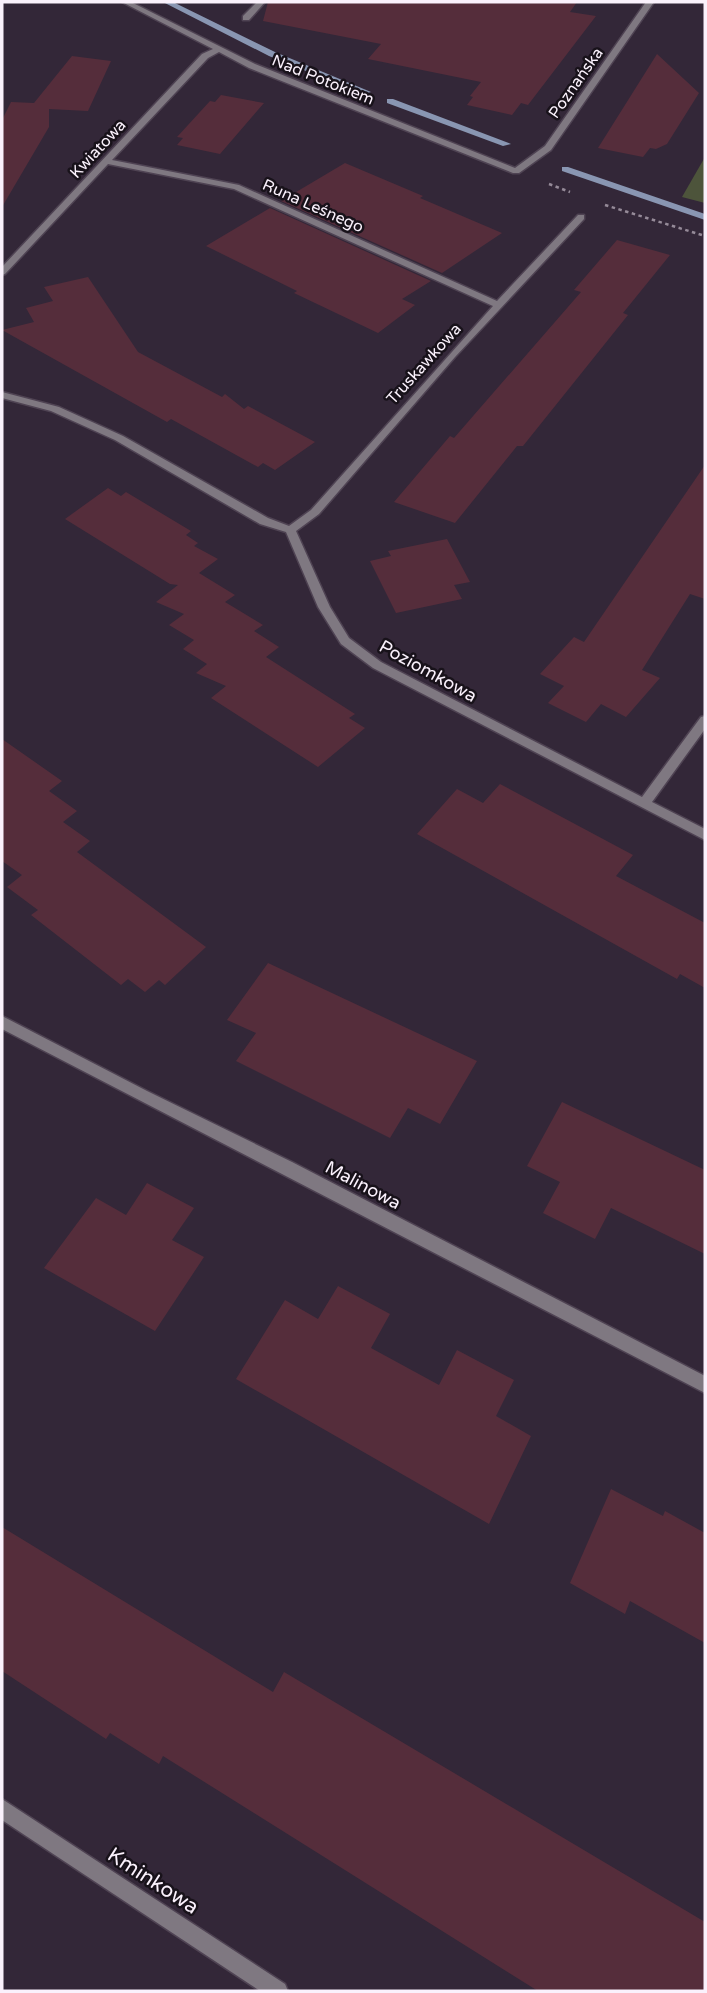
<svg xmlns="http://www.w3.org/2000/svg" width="707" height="1993" viewBox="0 0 707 1993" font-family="'Varela Round',sans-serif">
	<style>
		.green { fill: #4d543b }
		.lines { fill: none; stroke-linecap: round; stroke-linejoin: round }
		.stream { fill: #8996b2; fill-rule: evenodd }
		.building { fill: #552d3b }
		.street-casing { stroke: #4f4353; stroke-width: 3 }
		.path { stroke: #958a98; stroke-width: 2.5; stroke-dasharray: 3.5 3.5; stroke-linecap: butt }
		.street { fill: #7f7881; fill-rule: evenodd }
		.labels { text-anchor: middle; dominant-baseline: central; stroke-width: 5; stroke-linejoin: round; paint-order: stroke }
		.far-street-label { font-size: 16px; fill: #faf1fc; stroke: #18121a }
		.street-label { font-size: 18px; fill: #faf1fc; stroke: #18121a }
		.near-street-label { font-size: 21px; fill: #faf1fc; stroke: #18121a }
	</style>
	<rect width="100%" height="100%" fill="#332738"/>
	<path class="green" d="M705,157V203L682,197Z"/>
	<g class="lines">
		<g class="stream">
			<path d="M163,2H173L275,52L371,92L363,94L269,56Z"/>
			<path d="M387,99H393L511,144L503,146L387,103Z"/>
			<path d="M562,167H568L705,214V220L562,171Z"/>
		</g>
	</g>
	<g class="building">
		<path d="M268,2H577L570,12L596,16L528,105L521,103L512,115L467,105L473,97L470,96L481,82L368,59L381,44L263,21Z"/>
		<path d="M657,54L699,93L667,144L656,149L650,148L643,157L598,148Z"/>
		<path d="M72,56L111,61L88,111L49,109V127L2,207V120L11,102L34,103Z"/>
		<path d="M221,95L264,103L220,154L177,145L183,138L177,137L210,101L215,102Z"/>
		<path d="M345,163L423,196L420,198L502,233L442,273L281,201Z"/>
		<path d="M270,208L431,281L402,299L415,305L378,333L294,293L297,291L206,246Z"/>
		<path d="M617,240L670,255L623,313L628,315L523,446H517L455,523L394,502L450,436L454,438L581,292L574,290Z"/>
		<path d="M88,277L138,352L222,397L225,394L244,409L248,406L315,442L275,470L263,463L258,467L171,419L167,422L2,330L34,322L26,308L53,301L44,287Z"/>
		<path d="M705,465V599L690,594L642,670L660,678L626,717L601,704L586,722L548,703L564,686L540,674L574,637L584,642Z"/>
		<path d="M108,488L121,496L126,492L191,531L186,535L198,543L194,546L218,559L199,573L235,595L225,602L263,625L254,631L279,647L266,657L355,714L349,718L365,728L318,767L211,698L226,686L196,673L207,664L183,649L194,640L169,625L184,614L156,602L178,585L170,584L65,519Z"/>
		<path d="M447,539L470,582L454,585L462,599L396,613L370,561L391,556L388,551Z"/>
		<path d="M2,739L62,781L49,791L77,811L63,822L90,841L77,852L206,947L165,985L159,980L145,992L128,979L121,985L31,915L38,910L7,887L22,875L2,861Z"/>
		<path d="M500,784L633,855L616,876L705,923V988L680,974L677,979L417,834L457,789L483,803Z"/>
		<path d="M268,963L477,1061L440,1124L408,1108L390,1138L236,1061L256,1033L227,1020Z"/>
		<path d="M562,1102L705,1170V1254L611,1208L595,1239L543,1213L560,1182L527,1166Z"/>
		<path d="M147,1183L194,1208L172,1240L204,1257L155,1331L44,1268L96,1198L126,1215Z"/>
		<path d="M338,1286L390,1314L371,1348L439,1385L457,1350L514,1380L496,1416L531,1436L489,1524L236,1379L285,1300L318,1319Z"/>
		<path d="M611,1489L663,1516L665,1511L705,1533V1643L630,1601L625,1614L570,1583Z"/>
		<path d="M2,1527L273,1692L284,1672L705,1922V1991H538L163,1756L159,1764L110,1733L106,1739L2,1671Z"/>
	</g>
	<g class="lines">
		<g class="street-casing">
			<g id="street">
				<path d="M122,2H131L255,64L515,168L545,146L646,2H654L551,150L519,173H513L249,68L219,52L208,58L112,160L239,185L497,301L578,215H584V219L455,357L319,514L296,531L330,607L349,638L381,662L642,797L701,717L705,716V729L652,802L705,829V840L373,668L341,644L318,607L286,532L260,524L115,440L51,411L2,398V392L59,407L123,436L268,518L289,526L311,510L493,306L234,189L108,164L5,274L2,275V267L202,54L213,49Z"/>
				<path d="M257,2H265L249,20H243V16Z"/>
				<path d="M2,1016L147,1091L292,1162L705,1376V1393L2,1029Z"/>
				<path d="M2,1799L285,1984L288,1991H260L2,1820Z"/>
			</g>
		</g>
		<g class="path">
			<path d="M549,184L570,192"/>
			<path d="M605,205L705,236"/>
		</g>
		<use href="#street" class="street"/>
	</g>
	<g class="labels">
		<g class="far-street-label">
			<text transform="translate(323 80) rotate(22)">Nad Potokiem</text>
			<text transform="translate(576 83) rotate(-55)">Poznańska</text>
			<text transform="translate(98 149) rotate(-47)">Kwiatowa</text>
			<text transform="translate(313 206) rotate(24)">Runa Leśnego</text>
			<text transform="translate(424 364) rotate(-48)">Truskawkowa</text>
		</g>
		<g class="street-label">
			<text transform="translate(428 671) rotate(29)">Poziomkowa</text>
			<text transform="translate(363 1185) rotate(28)">Malinowa</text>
		</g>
		<g class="near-street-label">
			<text transform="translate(153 1881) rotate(33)">Kminkowa</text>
		</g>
	</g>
	<rect width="707" height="1993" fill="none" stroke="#faf1fc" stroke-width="7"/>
</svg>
